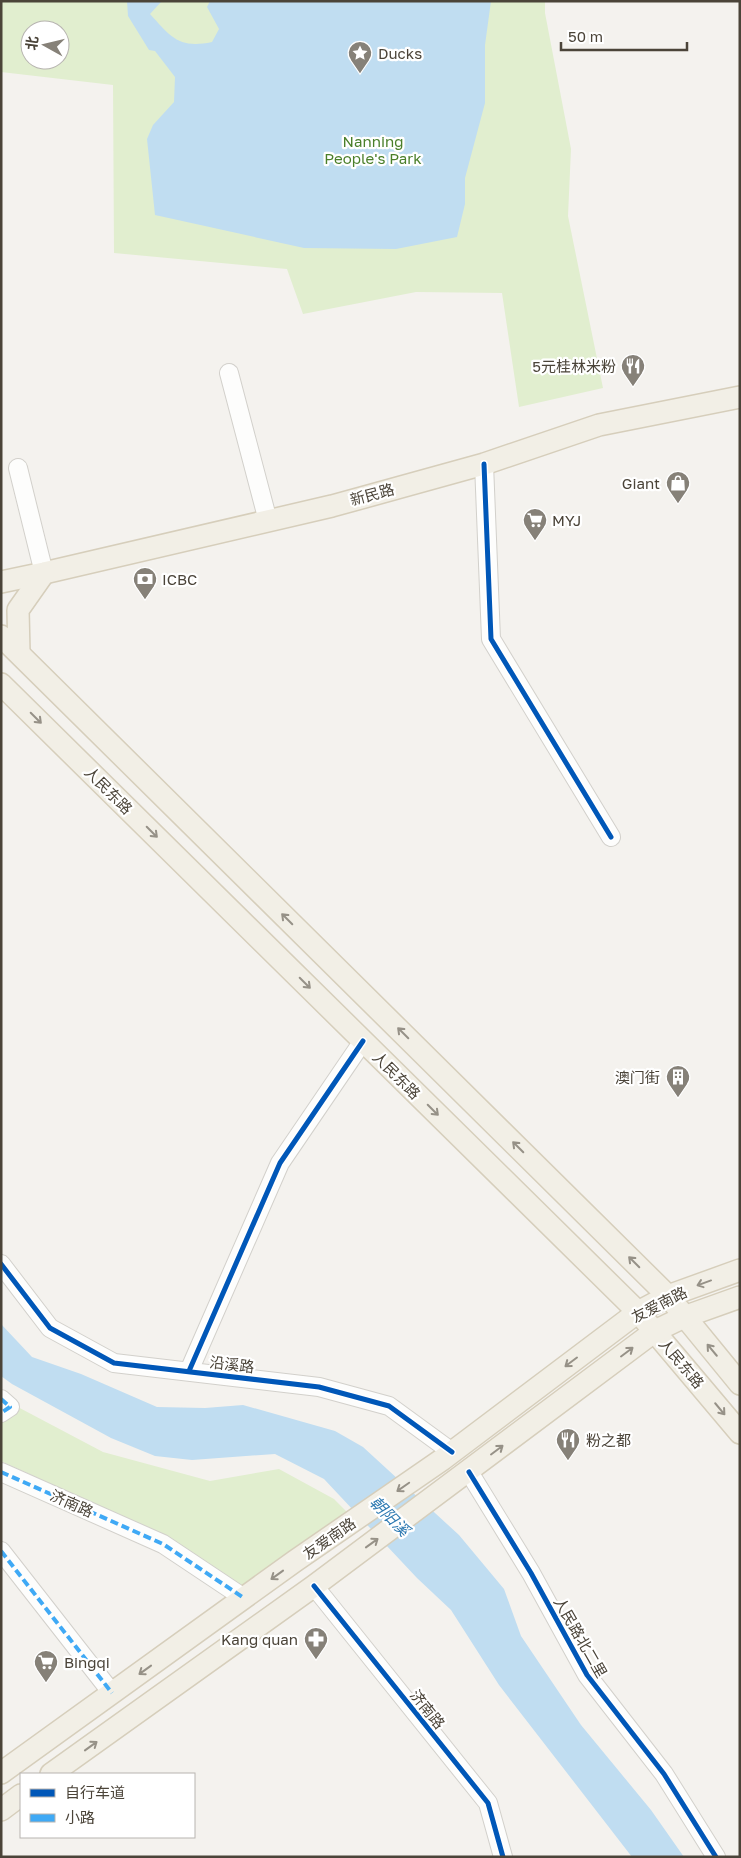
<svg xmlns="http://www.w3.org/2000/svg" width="741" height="1858" viewBox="0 0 741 1858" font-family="'Golos Text','Noto Sans SC',sans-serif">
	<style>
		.green { fill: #e1eecf; fill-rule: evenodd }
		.water { fill: #c0ddf1 }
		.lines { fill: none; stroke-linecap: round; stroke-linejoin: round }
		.minor-casing { stroke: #d2d0cb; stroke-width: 20 }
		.major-casing { stroke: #d6cebb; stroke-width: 24 }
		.minor { stroke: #fdfdfc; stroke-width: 18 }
		.major { stroke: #f2efe6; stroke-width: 21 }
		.quiet { stroke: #3fa9f5; stroke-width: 4; stroke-dasharray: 8 4; stroke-linecap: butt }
		.cycleway-casing { stroke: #fff; stroke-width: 8 }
		.cycleway { stroke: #0057b8; stroke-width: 5 }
		.oneway { stroke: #969187 }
		.labels { text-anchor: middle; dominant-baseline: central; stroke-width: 4.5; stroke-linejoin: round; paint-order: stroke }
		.poi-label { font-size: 15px; fill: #4b4439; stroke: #fff; text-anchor: start }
		.park-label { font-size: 15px; fill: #4a7f2a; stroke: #fff }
		.street-label { font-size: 15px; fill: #4b4439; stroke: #fff }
		.water-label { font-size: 16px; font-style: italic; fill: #2e7ab2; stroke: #fff }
	</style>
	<rect width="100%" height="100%" fill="#f4f2ee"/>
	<g class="green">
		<path d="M1,1H545V13L571,149L568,216L603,388L519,407L502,293L416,292L303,314L287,269L114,253L113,85L1,72ZM30,30H60V60H30Z"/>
		<path d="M14,1405L103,1452L210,1481L279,1469L334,1499L349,1514L245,1589L162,1535L1,1461V1413Z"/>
	</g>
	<g class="water">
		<path d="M127,1H162L150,14C171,37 179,49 212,42L219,29L207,7L210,1H491L485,45V103L465,178V204L457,237L396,249L304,248L155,215L147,139L153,125L174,102L175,77L155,51L149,50L128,16Z"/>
		<path d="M1,1324L32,1357L81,1374L157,1407L205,1408L243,1405L335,1431L363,1447L459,1535L504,1589L521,1636L581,1725L651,1810L684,1857H632L499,1685L451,1610L417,1578L324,1479L275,1454L192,1460L155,1456L111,1438L12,1384L1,1376Z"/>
	</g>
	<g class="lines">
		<g class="minor-casing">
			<g id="minor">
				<path d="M229,373L268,521"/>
				<path d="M484,464L491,639L611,837"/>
				<path d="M18,468L44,573"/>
				<path d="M1,1264L50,1328L114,1363L319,1387L389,1406L452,1452"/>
				<path d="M189,1371L280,1163L363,1041"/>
				<path d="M1,1399L10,1407L1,1413"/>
				<path d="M1,1472L163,1544L244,1598"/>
				<path d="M469,1472L531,1573L587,1675L664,1774L716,1857"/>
				<path d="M1,1551L112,1693"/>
				<path d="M314,1586L488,1803L503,1857"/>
			</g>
		</g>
		<g class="major-casing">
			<g id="major">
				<path d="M1,582L44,573L332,506L484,464L599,425L740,397"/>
				<path d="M1,636L668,1296L740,1384"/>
				<path d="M19,653L18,610L44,573"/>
				<path d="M1,684L638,1312L740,1433"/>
				<path d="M1,1773L295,1561L443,1459L638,1312L668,1296L740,1270"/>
				<path d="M51,1774L314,1586L655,1331L684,1317L740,1297"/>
				<path d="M1,1810L21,1795"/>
			</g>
		</g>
		<use href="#minor" class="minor"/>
		<use href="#major" class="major"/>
		<g class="quiet">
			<path d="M1,1399L10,1407L1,1413"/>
			<path d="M1,1472L163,1544L244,1598"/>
			<path d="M1,1551L112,1693"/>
		</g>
		<g class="cycleway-casing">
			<g id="cycleway">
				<path d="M484,464L491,639L611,837"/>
				<path d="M1,1264L50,1328L114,1363L319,1387L389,1406L452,1452"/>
				<path d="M189,1371L280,1163L363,1041"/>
				<path d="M469,1472L531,1573L587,1675L664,1774L716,1857"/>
				<path d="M314,1586L488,1803L503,1857"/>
			</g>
		</g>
		<use href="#cycleway" class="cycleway"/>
	</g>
	<defs><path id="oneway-shaft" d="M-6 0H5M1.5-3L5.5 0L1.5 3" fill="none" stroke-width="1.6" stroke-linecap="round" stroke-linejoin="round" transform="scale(1.25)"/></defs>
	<g class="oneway">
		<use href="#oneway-shaft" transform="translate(36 718) rotate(45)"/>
		<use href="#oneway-shaft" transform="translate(152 832) rotate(45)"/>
		<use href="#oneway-shaft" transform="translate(287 919) rotate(-135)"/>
		<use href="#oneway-shaft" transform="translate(305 983) rotate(45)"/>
		<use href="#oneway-shaft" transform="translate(403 1033) rotate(-135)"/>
		<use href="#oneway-shaft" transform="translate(433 1110) rotate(45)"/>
		<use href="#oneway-shaft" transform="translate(518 1147) rotate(-135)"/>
		<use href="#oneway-shaft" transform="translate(634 1262) rotate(-135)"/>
		<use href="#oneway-shaft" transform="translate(704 1283) rotate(160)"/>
		<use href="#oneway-shaft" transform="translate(712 1350) rotate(-130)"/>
		<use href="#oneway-shaft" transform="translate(627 1352) rotate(-37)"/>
		<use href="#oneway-shaft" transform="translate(571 1362) rotate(143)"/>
		<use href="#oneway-shaft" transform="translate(720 1409) rotate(50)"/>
		<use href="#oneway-shaft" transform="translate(497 1450) rotate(-37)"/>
		<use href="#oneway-shaft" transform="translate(403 1487) rotate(145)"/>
		<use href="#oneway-shaft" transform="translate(372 1543) rotate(-36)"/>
		<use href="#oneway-shaft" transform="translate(277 1575) rotate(144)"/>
		<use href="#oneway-shaft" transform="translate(145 1670) rotate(144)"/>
		<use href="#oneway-shaft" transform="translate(91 1746) rotate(-36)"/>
	</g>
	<defs>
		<g id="sight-pin" transform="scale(1.25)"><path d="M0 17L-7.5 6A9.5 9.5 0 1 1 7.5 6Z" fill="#868178" stroke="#fff"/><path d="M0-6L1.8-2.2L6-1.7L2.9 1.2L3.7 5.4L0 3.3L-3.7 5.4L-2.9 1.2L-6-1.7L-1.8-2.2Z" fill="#fff"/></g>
		<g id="restaurant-pin" transform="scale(1.25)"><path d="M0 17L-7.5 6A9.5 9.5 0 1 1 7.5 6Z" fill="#868178" stroke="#fff"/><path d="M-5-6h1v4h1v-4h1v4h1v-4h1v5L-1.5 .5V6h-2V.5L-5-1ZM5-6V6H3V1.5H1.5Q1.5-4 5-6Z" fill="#fff"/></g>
		<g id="shop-pin" transform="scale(1.25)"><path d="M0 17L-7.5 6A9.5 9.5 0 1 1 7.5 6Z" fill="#868178" stroke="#fff"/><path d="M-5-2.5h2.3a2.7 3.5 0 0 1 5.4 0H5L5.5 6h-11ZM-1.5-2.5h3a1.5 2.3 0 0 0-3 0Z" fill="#fff"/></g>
		<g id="supermarket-pin" transform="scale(1.25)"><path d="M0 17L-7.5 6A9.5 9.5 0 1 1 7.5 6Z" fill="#868178" stroke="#fff"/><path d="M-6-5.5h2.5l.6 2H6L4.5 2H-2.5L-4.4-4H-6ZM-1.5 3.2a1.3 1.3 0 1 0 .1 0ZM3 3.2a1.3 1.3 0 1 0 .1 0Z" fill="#fff"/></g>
		<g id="bank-pin" transform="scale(1.25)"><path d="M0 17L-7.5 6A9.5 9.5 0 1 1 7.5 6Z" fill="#868178" stroke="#fff"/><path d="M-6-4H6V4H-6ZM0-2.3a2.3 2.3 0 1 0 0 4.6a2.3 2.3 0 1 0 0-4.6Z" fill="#fff"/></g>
		<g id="building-pin" transform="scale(1.25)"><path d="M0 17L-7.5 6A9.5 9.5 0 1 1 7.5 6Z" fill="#868178" stroke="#fff"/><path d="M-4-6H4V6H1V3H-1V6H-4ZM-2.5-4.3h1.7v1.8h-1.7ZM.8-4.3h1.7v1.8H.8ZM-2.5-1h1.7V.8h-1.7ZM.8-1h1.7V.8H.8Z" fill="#fff"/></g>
		<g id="pharmacy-pin" transform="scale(1.25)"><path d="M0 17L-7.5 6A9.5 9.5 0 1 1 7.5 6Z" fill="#868178" stroke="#fff"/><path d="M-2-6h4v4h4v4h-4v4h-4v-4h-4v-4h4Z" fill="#fff"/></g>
	</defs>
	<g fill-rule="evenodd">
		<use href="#sight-pin" x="360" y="53"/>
		<use href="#restaurant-pin" x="633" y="366"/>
		<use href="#shop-pin" x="678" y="483"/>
		<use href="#supermarket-pin" x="535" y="520"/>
		<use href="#bank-pin" x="145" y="579"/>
		<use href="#building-pin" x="678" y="1077"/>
		<use href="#restaurant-pin" x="568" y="1440"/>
		<use href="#pharmacy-pin" x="316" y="1639"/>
		<use href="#supermarket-pin" x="46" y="1662"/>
	</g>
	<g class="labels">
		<g class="poi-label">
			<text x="378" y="53">Ducks</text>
			<text x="616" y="366" text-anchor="end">5元桂林米粉</text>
			<text x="660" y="483" text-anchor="end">Giant</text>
			<text x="552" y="520">MYJ</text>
			<text x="162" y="579">ICBC</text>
			<text x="660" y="1077" text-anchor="end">澳门街</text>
			<text x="586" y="1440">粉之都</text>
			<text x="298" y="1639" text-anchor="end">Kang quan</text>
			<text x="64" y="1662">Bingqi</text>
		</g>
		<g class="park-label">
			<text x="373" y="141">Nanning<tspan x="373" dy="17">People's Park</tspan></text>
		</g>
		<g class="street-label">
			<text transform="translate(372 494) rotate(-15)">新民路</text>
			<text transform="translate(109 790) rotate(45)">人民东路</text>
			<text transform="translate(397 1075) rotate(45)">人民东路</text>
			<text transform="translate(659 1304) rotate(-27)">友爱南路</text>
			<text transform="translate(682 1363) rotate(50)">人民东路</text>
			<text transform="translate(232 1364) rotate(7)">沿溪路</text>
			<text transform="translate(72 1503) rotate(24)">济南路</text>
			<text transform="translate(329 1538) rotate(-35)">友爱南路</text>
			<text transform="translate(581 1637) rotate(60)">人民路北二里</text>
			<text transform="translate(428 1709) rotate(51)">济南路</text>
		</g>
		<g class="water-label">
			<text transform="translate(390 1516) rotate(45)">朝阳溪</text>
		</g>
	</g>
	<rect width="741" height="1858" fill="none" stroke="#4b4439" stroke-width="5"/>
	<rect x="20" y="1773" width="175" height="65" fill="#ffffff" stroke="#b7b4b0"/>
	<rect x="30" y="1789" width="25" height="8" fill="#0057b8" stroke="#b7b4b0"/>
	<text x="65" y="1798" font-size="15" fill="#4b4439">自行车道</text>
	<rect x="30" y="1814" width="25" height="8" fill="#3fa9f5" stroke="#b7b4b0"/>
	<text x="65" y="1823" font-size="15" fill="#4b4439">小路</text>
	<g transform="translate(45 45) rotate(278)"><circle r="24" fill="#ffffff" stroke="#b7b4b0"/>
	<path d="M0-4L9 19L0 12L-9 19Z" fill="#868178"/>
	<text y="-8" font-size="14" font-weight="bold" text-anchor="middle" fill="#4b4439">北</text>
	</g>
	<path d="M561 42v8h126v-8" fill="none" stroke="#4b4439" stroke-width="2.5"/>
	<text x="568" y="42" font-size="15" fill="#4b4439" stroke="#ffffff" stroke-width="4" paint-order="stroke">50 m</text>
</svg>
